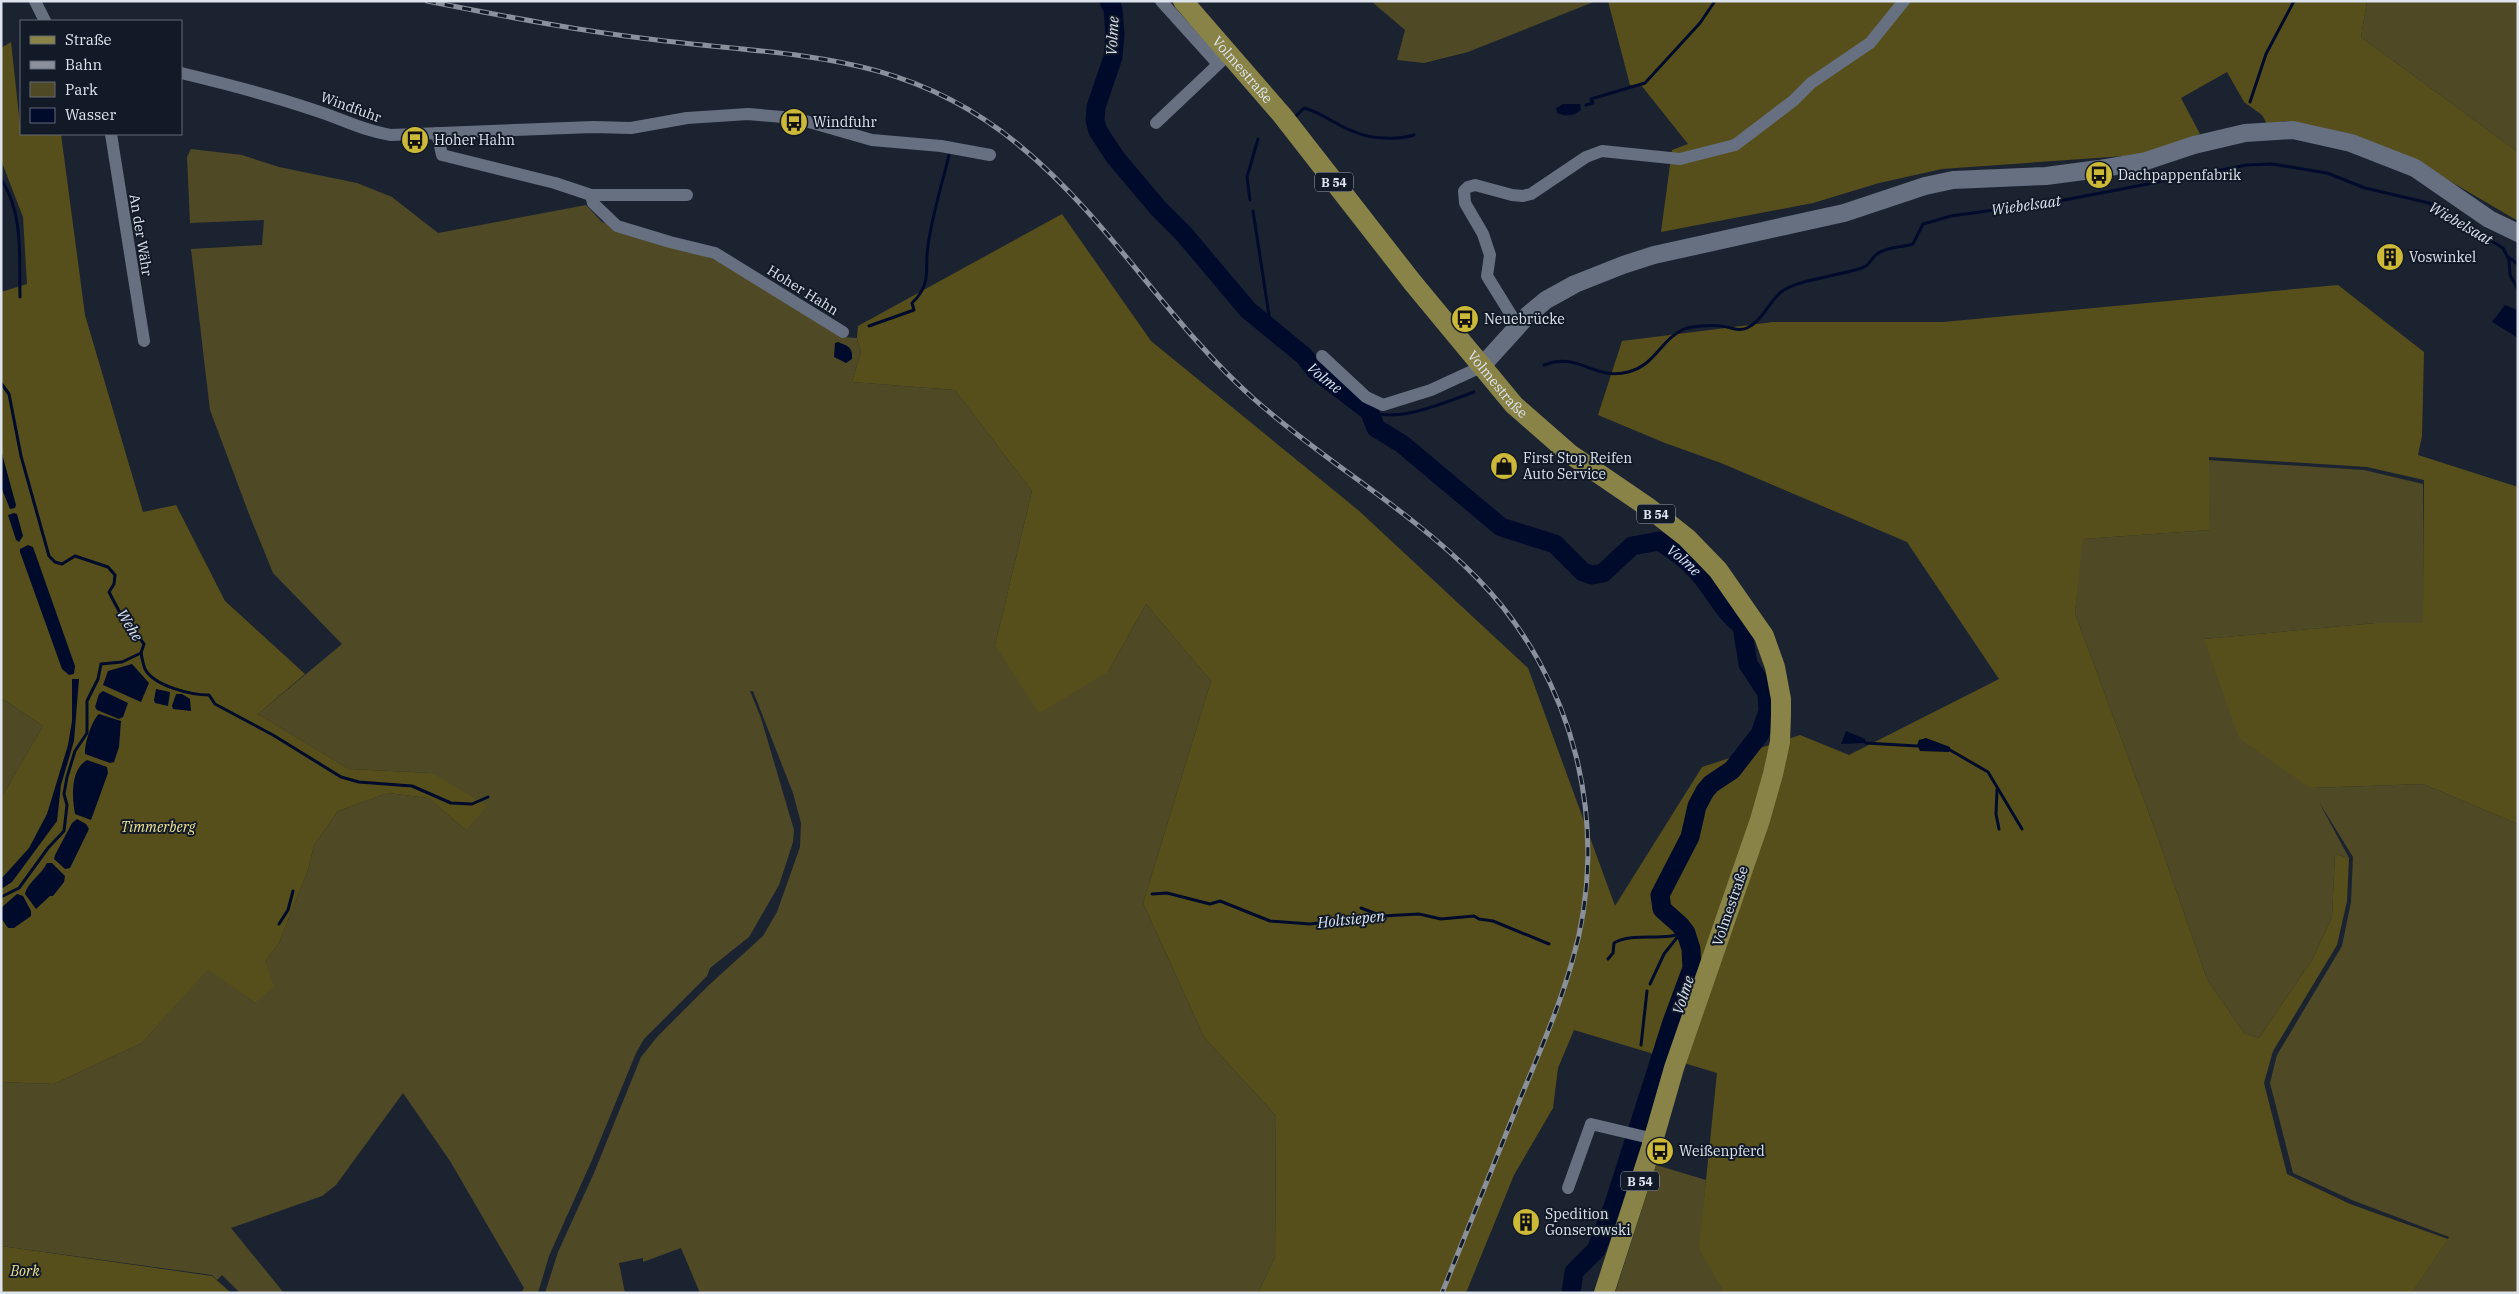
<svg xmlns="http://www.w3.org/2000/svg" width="2519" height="1294" viewBox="0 0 2519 1294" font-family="'IBM Plex Serif',serif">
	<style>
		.green { fill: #4f4a25 }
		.forest { fill: #574f1b }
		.water { fill: #000b2c }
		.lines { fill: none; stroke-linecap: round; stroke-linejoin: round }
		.stream { stroke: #000b2c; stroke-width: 3 }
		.river { stroke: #000b2c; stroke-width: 19 }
		.street { stroke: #667080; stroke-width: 12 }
		.secondary { stroke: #667080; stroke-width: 18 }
		.primary { stroke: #898347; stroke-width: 20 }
		.rail-casing { stroke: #8a919c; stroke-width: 5 }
		.rail { stroke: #121a27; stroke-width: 3; stroke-dasharray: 9; stroke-linecap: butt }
		.labels { text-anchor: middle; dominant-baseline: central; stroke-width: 4; stroke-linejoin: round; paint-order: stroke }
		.shield { fill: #121a27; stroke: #a1a7b2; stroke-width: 1 }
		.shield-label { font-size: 12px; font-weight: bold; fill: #dee4ed }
		.street-label { font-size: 14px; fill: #dee4ed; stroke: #121a27 }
		.poi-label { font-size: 14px; fill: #dee4ed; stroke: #121a27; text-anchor: start }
		.park-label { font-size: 14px; font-style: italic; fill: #f0e494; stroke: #121a27 }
		.water-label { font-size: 15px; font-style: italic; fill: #dde5f2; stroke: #121a27 }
	</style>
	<rect width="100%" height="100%" fill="#1b2331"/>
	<g class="green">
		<path d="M1371,1H1596L1468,52L1424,63L1397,60L1405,30Z"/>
		<path d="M2367,1H2518V152L2361,37Z"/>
		<path d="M191,149L242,155L279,167L357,183L392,197L438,233L586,205L602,222L720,261L843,337L857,338L861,352L852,382L955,390L1032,491L995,645L1108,672L1146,604L1211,681L1143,903L1204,1037L1276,1116L1275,1257L1258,1293H700L681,1248L643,1262V1258L619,1263L625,1293H545L558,1252L594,1173L641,1057L658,1036L709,985L763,936L777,912L800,847L801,823L793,793L753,691H750L761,718L794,830L793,842L779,885L756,925L749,937L710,968L707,976L644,1039L636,1053L592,1160L549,1256L538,1293H521L524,1288L450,1161L403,1093L336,1185L322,1196L231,1228L284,1293H240L222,1275L217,1280L212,1275L1,1246V1082L54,1084L142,1043L208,968L255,1003L265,962L279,943L308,870L314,845L338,811L388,793L428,798L466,830L432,773L349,769L258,714L342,644L273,573L249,514L210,410L191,249L262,245L264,220L190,223L187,157Z"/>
		<path d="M2208,460L2364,470L2423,484L2424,623H2376L2204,639L2310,788L2423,784L2518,824V1293H2412L2449,1237L2352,1200L2293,1173L2270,1083L2277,1055L2342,946L2351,902L2353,857L2319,802L2349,858L2335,854L2332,917L2312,960L2259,1038L2244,1033L2207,979L2157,835L2075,613L2082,539L2210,530Z"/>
		<path d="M1,698L43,726L1,798Z"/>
		<path d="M1656,1165L1706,1180L1700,1248L1724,1293H1615Z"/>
	</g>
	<g class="forest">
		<path d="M1608,1H2367L2361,37L2518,152V221L2414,160L2354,136L2286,121L2267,124L2262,115L2244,102L2227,72L2181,98L2200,134L2153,154L1942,169L1879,183L1813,203L1661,232L1672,150L1688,144L1641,85H1630Z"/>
		<path d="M11,42L21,134H61L85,315L143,512L176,505L225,601L305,674L258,714L349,769L432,773L487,806L466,830L428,798L388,793L338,811L314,845L308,870L279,943L265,962L274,986L255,1003L208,969L142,1043L54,1084L1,1082V798L43,726L1,698V292L27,284L23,217L1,160V48Z"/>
		<path d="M1062,214L1151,341L1358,510L1528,668L1615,906L1702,767L1800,735L1849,755L1999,679L1907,542L1721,463L1665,443L1598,415L1622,341L1773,322H1943L2338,285L2424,352L2422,436L2418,455L2518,487V824L2423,784L2310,788L2239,738L2204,639L2376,623H2423L2424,480L2367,467L2209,457L2210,530L2083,539L2075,613L2157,835L2207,979L2244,1033L2259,1038L2312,960L2332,917L2335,854L2349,858L2347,901L2337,945L2273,1051L2264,1083L2287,1174L2350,1204L2448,1239L2412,1293H1724L1699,1248L1717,1073L1574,1030L1558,1068L1553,1108L1514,1175L1466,1293H1258L1275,1257L1276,1116L1204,1037L1143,903L1211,681L1146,604L1108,672L1039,713L995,645L1032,491L955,390L852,382L861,352L857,338L858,326Z"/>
		<path d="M1,1246L212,1276L231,1293H1Z"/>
	</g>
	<g class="water">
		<path d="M1563,104H1580L1581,110C1575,116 1565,117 1557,113L1556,108Z"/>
		<path d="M2505,305L2518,310V338L2492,322Z"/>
		<path d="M838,342C848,346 853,347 852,359L846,363L834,357L835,343Z"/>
		<path d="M1,450L16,505L15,508L10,509L1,487Z"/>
		<path d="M14,513L17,514L23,536L19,542L16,540L8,515Z"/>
		<path d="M28,545L33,547L75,666L74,674L69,675L62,669L20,552V549Z"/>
		<path d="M132,664L149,683L141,702L103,685L108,671Z"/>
		<path d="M72,679H79L74,741L61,785L57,821L12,882L1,889V879L29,848L47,814L68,745L72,721Z"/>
		<path d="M156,689L170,692L168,706L155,703L154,700Z"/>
		<path d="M103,691L128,703L123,717L119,719L97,710L95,707L99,694Z"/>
		<path d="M176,694H182L190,699L191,711L173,709L172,706Z"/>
		<path d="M99,714L121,721L119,747L114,762L110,763L85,754C84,744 92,720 99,714Z"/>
		<path d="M1846,731L1865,739L1866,743L1841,744Z"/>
		<path d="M1926,738L1950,747V750L1949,752L1920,751L1917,745L1919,740Z"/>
		<path d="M87,760L107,767L108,773L91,820L75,814C72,797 70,770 87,760Z"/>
		<path d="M77,819L86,824L89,829L70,868L65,869L54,859L55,855L72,823Z"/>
		<path d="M47,863H52L65,876L64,882L53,896H50L36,909L25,894C27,883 42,874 47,863Z"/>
		<path d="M17,894L23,896L31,911V916L14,928H8L1,918V908Z"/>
	</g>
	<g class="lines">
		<g class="stream">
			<path d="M2250,102L2266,54L2294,1"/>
			<path d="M1586,105L1593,103L1591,99L1645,83L1700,23L1715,1"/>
			<path d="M1296,116L1304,108C1323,113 1337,126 1355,132C1370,139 1398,140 1414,135"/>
			<path d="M1,179C24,213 19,259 20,297"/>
			<path d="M1250,200L1247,177L1258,139"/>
			<path d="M1253,211L1269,315L1266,325"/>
			<path d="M2508,257L2518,264"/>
			<path d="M869,326L914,310L912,303C933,283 924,269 928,246C932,215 942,185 949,155"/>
			<path d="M1544,365C1578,351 1594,381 1628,372C1656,365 1660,340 1684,329C1692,326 1711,325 1721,326C1731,327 1738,332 1747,328C1762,321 1769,302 1781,292C1797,279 1842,276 1864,267C1870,265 1872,257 1877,254C1888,246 1901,248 1913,244L1923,224L1951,216L2059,201L2247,165L2272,164L2327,173L2365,188L2429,203L2503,248L2509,260L2510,275L2518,289"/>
			<path d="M1,383L9,394L21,456L49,556L55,562L62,564L75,556L108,567L115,575L114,584L109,592L119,611L144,644L141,653L122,662L101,664L98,679L87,701V733L75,751L67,777L64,794L67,805L64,831L48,848L19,888L1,897"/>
			<path d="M1369,411C1397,424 1446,402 1474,392"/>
			<path d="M141,653C142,658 143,664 145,669C154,686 191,695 209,695L215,704L273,735L341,777L359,782L412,786L451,803L472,804L488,797"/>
			<path d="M1866,743L1917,746"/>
			<path d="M1950,750L1988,772L2022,829"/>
			<path d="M1997,790L1996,814L1999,829"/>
			<path d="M1152,894L1167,893L1210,904L1220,901L1270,921L1310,924L1382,916L1419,914L1441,919L1474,916L1479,919L1493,921L1549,944"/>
			<path d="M1361,908L1382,916"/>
			<path d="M279,924L288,910L293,891"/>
			<path d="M1608,959L1613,953L1614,943C1634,931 1668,943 1685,931"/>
			<path d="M1650,984L1664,954L1679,935"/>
			<path d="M1641,1045L1647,991"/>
		</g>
		<path class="river" id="s1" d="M1109,1L1113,9L1115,35L1113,57L1096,107L1095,120L1098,131L1115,157L1158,208L1183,233L1248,310L1304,356L1315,370L1369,411L1376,428L1402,444L1501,527L1555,544L1583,572L1592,575L1603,573L1632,546L1659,541C1672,549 1685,558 1696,570C1713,588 1722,611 1742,626L1748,664L1767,693L1768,711L1760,734L1732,770L1711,784L1705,791L1697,806L1690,837L1660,895L1662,909L1680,925L1686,933L1691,949L1692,968L1672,1022L1614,1204L1596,1250L1574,1272L1571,1293"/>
		<g class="street">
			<path d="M35,1L45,21"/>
			<path d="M1161,1L1217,63"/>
			<path d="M181,73C227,84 270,95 314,110C340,118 363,131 391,135L593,127L631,128L687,118L748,114L795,118L872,140L941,146L990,155"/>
			<path d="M1156,123L1230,53"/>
			<path d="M437,133L442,155L555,183L591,195L593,203L617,226L670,242L715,253L843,332"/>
			<path d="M111,134L144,341"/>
			<path d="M591,195H687"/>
			<path d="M1518,326L1487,276L1490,255L1483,234L1465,203L1464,191L1468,187L1475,185L1512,195L1523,196L1531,194L1586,157L1602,151L1680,159L1735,145L1793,101L1811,83L1870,43L1904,1"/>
			<path d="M1322,356L1366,397L1383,405L1431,390L1481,367"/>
			<path d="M1568,1188L1591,1124L1654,1139"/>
		</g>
		<path class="secondary" d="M1481,367L1528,315L1546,300L1575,284L1623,265L1654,255L1844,213L1925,186L1953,180L2046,176L2099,169L2146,161L2194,145L2245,133L2293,130L2351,143L2415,168L2489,219L2518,233"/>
		<path class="primary" id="s2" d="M1183,1L1282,115L1413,283L1514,405L1570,454L1649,508L1687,538L1718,570L1764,636L1775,667L1781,699V715L1780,742L1773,774L1760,820L1674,1068L1651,1148L1604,1293"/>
		<g class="rail-casing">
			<path id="rail" d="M427,1C503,16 579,31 657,40C795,57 906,51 1020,146C1109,219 1168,323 1254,399C1325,462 1409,509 1476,577C1575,677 1612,827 1572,962C1558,1011 1537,1058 1518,1104C1493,1167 1467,1230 1442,1293"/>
		</g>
		<use href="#rail" class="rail"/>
	</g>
	<defs>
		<g id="bus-disc" transform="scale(1.4375)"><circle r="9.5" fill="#ccb938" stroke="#121a27"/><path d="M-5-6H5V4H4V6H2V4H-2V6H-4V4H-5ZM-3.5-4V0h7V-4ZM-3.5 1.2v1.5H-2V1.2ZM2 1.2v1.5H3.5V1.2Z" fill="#111"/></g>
		<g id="building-disc" transform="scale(1.4375)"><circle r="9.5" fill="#ccb938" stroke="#121a27"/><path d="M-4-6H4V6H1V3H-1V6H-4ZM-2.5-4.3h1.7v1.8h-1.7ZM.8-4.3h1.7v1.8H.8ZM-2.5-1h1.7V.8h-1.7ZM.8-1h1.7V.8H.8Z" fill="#111"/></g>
		<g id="shop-disc" transform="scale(1.4375)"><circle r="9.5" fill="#ccb938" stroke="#121a27"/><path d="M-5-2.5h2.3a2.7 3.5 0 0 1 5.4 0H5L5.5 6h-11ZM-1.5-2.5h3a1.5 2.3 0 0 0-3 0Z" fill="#111"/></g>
	</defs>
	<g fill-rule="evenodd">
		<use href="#bus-disc" x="794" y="122"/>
		<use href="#bus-disc" x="415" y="140"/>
		<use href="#bus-disc" x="2099" y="175"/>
		<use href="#building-disc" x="2390" y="257"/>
		<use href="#bus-disc" x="1465" y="319"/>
		<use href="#shop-disc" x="1504" y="466"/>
		<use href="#bus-disc" x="1660" y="1151"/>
		<use href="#building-disc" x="1526" y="1222"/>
	</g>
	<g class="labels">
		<g class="shield">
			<rect x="1315" y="172.5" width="38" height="19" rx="4"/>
			<rect x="1637" y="504.5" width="38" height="19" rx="4"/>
			<rect x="1621" y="1171.5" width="38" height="19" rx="4"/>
		</g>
		<g class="shield-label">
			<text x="1334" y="182">B 54</text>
			<text x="1656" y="514">B 54</text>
			<text x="1640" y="1181">B 54</text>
		</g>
		<g class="street-label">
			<text stroke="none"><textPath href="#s2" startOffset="91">Volmestraße</textPath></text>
			<text transform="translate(351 107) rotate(20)">Windfuhr</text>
			<text transform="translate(141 235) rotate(81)">An der Währ</text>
			<text transform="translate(803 290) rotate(32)">Hoher Hahn</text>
			<text stroke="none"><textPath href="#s2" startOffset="496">Volmestraße</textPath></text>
			<text transform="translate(1730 906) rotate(-71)">Volmestraße</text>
		</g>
		<g class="poi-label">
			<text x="813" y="122">Windfuhr</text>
			<text x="434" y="140">Hoher Hahn</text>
			<text x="2118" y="175">Dachpappenfabrik</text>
			<text x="2409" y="257">Voswinkel</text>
			<text x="1484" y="319">Neuebrücke</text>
			<text x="1523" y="458">First Stop Reifen<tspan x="1523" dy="16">Auto Service</tspan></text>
			<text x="1679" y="1151">Weißenpferd</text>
			<text x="1545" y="1214">Spedition<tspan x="1545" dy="16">Gonserowski</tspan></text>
		</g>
		<g class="park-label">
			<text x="158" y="827">Timmerberg</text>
			<text x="25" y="1271">Bork</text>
		</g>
		<g class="water-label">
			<text transform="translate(1112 36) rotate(-87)">Volme</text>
			<text transform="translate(2026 205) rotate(-8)">Wiebelsaat</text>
			<text transform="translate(2461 223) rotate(30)">Wiebelsaat</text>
			<text stroke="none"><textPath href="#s1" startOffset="471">Volme</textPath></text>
			<text stroke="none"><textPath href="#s1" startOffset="920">Volme</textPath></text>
			<text transform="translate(130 625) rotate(58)">Wehe</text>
			<text transform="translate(1351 919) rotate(-6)">Holtsiepen</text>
			<text transform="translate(1683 995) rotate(-72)">Volme</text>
		</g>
	</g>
	<rect width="2519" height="1294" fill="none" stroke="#dee4ed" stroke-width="5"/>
	<rect x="20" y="20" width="162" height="115" fill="#121a27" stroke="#646b76"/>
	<rect x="30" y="36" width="25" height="8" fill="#898347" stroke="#646b76"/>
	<text x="65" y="45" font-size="15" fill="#dee4ed">Straße</text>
	<rect x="30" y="61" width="25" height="8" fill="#8a919c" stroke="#646b76"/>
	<text x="65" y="70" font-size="15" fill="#dee4ed">Bahn</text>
	<rect x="30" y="82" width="25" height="15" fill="#4f4a25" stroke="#646b76"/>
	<text x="65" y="95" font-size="15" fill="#dee4ed">Park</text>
	<rect x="30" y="108" width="25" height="15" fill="#000b2c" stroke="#646b76"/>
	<text x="65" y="120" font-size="15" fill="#dee4ed">Wasser</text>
</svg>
